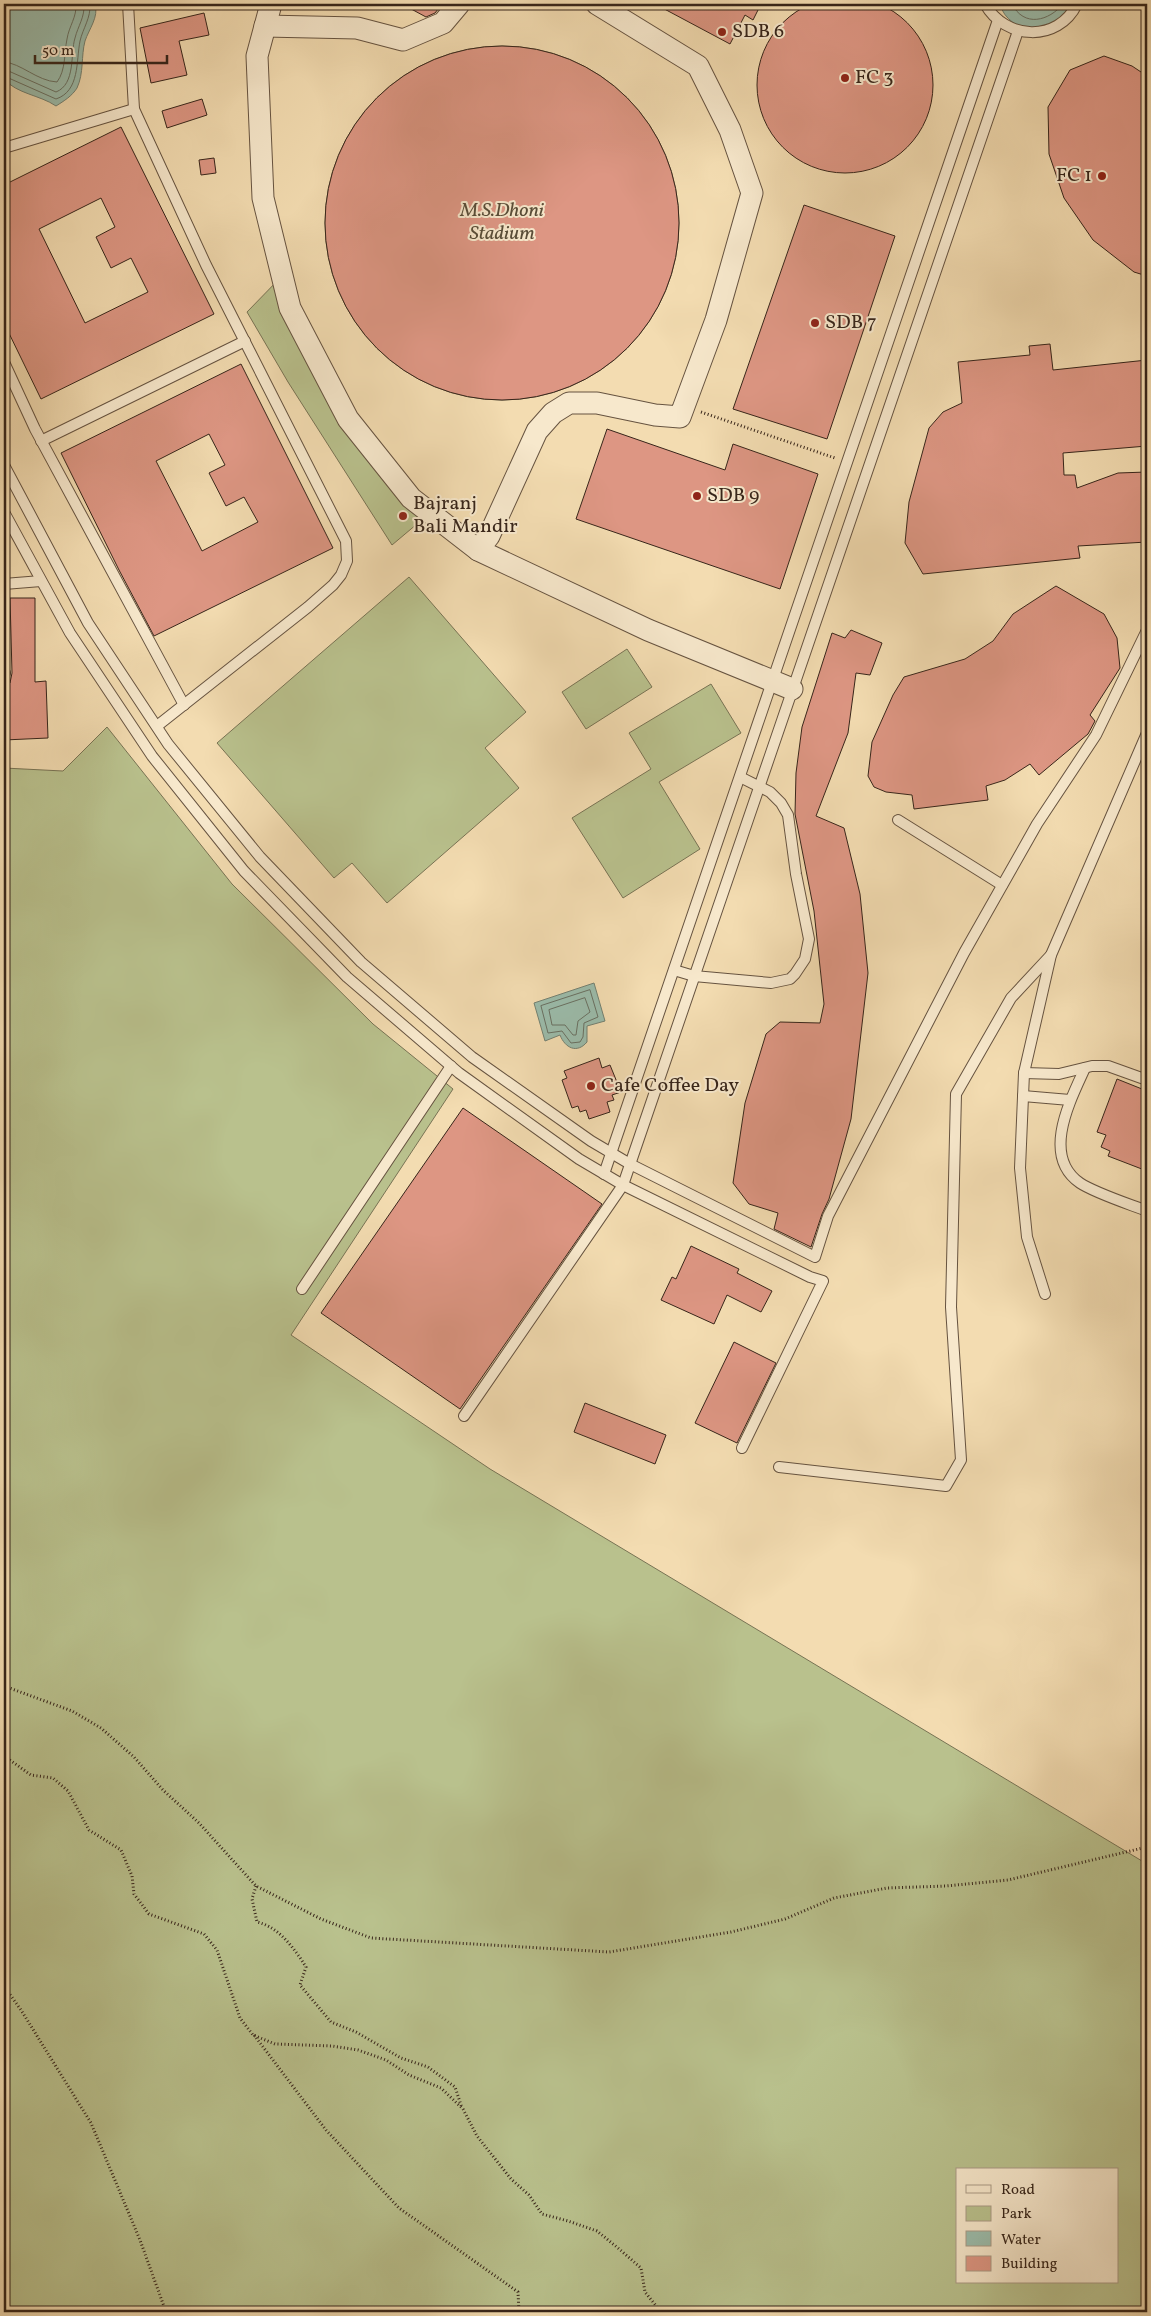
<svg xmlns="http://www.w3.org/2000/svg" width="1151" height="2316" viewBox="0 0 1151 2316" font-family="Vollkorn,serif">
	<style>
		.green { fill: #b9c18d; stroke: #787354; fill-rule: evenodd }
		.water { fill: #9bbcab; stroke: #738071 }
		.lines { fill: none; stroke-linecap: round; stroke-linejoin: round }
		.shore { stroke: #697062; stroke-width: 1 }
		.building { fill: #dd9683; stroke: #37251a; fill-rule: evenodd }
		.lane-casing { stroke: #665340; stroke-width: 12 }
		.street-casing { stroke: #665340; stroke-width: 23 }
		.path { stroke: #37251a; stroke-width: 3; stroke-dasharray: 1 2.5; stroke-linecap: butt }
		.lane { stroke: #f7e8cc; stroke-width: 10 }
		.street { stroke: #f7e8cc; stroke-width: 21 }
		.poi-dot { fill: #8f2418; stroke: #f7e8cc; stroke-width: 2 }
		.labels { text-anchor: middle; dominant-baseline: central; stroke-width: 4; stroke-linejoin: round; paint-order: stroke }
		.poi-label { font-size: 20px; fill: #37251a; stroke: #f7e8cc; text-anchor: start }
		.park-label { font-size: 20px; font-style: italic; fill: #584c37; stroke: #f7e8cc }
	</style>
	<rect width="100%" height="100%" fill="#f3dcb1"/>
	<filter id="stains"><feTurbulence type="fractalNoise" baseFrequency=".004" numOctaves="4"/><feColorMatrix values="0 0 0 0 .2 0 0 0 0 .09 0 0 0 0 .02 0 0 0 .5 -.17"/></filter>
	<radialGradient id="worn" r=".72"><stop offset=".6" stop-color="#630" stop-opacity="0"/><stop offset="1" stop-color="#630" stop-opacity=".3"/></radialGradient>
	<g class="green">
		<circle cx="502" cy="223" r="177"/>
		<path d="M282,276L343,410L430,513L392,545L288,382L247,312Z"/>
		<path d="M409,577L526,712L485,748L519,788L387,903L352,863L334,878L217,743Z"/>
		<path d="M627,649L652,687L586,729L562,692Z"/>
		<path d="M711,684L741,733L659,782L700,849L623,898L572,818L651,769L629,733Z"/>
		<path d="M107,727L232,884L373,1024L453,1089L291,1335L490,1469L1147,1864V2312H4V768L63,771ZM957,2170H1117V2282H957Z"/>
	</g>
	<g class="water">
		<path d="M4,4H95C99,17 89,29 85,41C81,56 84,73 77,88C72,96 64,101 56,106C40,95 17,94 4,79Z"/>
		<path d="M1000,4H1076L1063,22L1032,33C1018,26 1004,20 1000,4Z"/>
		<path d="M594,983L605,1021L587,1026V1042C577,1054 565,1048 560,1035L545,1041L534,1003Z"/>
	</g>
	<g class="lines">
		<g class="shore">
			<path d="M1012,4C1024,28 1049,21 1063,4"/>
			<path d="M4,62C21,63 37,81 57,82C66,70 64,53 67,39C69,26 77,17 76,4"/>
			<path d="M4,69L56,92C76,84 70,54 75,38C78,26 85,17 84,4"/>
			<path d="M4,76L56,99C80,91 76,61 80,41C83,28 91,18 90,4"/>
			<path d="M590,990L598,1017L584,1023L583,1037L580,1042L571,1043L562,1031L548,1033L541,1006Z"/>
			<path d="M585,998L590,1012L578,1021L576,1035H573L565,1025H552L549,1010Z"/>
		</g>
	</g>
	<g class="building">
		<circle cx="845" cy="85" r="88"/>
		<path d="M402,4H442L435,13L426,17Z"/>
		<path d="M655,4H761L753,20L745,15L730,44Z"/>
		<path d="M204,13L209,35L179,41L187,75L151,83L140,28Z"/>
		<circle cx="502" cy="223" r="177"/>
		<path d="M1104,56L1132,66L1147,76V276L1134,272L1093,240L1064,198L1049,154L1048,107L1070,70Z"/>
		<path d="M202,99L207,115L167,128L162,111Z"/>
		<path d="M121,127L214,314L41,399L4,323V185ZM101,198L115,227L96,237L111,268L131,258L148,292L85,323L39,229Z"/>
		<path d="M214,158L216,173L201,175L199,160Z"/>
		<path d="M804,205L895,236L827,439L733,409Z"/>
		<path d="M1050,344L1053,370L1147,360V446L1063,453L1064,475H1075L1077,488L1118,473L1147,472V542L1078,546L1080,558L923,574L905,543L909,502L929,428L943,412L962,403L958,362L1030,355L1029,346Z"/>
		<path d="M241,364L333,548L154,636L119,570L61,453ZM209,434L225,465L209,473L226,506L244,497L258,522L202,551L156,461Z"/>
		<path d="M607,429L725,470L733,444L818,474L780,589L576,519Z"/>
		<path d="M1056,586L1104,614L1117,638L1120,668L1090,715L1095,721L1088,734L1039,775L1030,764L1005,780L986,786L988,800L914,809L912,795L886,792L874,787L868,776L872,742L893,695L904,677L965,659L993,641L1013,614Z"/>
		<path d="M10,598H35V682L46,681L48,738L4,740V683H10L12,673Z"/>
		<path d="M851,630L882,643L870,675L856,673L848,733L816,816L844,828L860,894L868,973L851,1119L829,1199L822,1214L811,1247L774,1229L778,1213L749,1204L733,1183L745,1103L766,1034L780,1022L820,1023L824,1004L814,911L795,814L796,773L802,727L832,633L845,638Z"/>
		<path d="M599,1058L602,1068L610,1065L621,1092L612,1095L614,1100L607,1102L610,1112L589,1119L586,1110L580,1112L578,1106L572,1108L562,1080L567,1078L564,1071Z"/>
		<path d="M1117,1079L1147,1091V1171L1108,1156L1110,1151L1101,1147L1106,1135L1097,1132Z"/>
		<path d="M463,1108L602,1204L460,1409L321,1313Z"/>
		<path d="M691,1246L739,1269L737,1273L772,1291L761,1312L727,1295L714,1324L661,1300L672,1277L676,1279Z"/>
		<path d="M734,1342L776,1363L737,1443L695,1423Z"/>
		<path d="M585,1403L666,1435L655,1464L574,1432Z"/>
	</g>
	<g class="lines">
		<g class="lane-casing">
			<g id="lane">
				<path d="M128,4L134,109L206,265L346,541L347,561L341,575L333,585L308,607L157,726"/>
				<path d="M985,4C1005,40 1058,43 1077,4"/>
				<path d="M4,148L134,109"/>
				<path d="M4,362L35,429L184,705"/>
				<path d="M41,441L245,341"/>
				<path d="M4,465L88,623L168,744L260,857L361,962L472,1057L591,1141L630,1164L815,1257L828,1216L964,953L1037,824L1096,735L1147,630"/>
				<path d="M4,512L70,633L152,756L244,871L347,977L459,1073L579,1159L623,1185L810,1277L823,1281L742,1448"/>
				<path d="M4,584L41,581"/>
				<path d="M4,673H5"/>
				<path d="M898,820L1002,885"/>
				<path d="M674,970L694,976L771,983L790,979L795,974L805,959L809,939L796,874L788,815L781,803L770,792L740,777"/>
				<path d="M1085,1068C1070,1101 1041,1156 1080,1183C1095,1193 1129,1204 1147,1211"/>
				<path d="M1024,1073L1059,1074L1092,1066H1108L1147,1080"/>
				<path d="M1023,1096L1070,1100"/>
				<path d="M604,1174L998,20"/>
				<path d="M302,1289L451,1066"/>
				<path d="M1045,1294L1027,1237L1020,1168L1024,1073L1051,955L1147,733"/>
				<path d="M464,1416L623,1185L1018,31"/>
				<path d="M779,1467L946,1486L961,1460L951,1307L956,1094L1011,998L1051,955"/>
			</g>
		</g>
		<g class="street-casing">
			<g id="street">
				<path d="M271,4L257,56L263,198L290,308L348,419L411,498L478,550L648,630L792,689"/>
				<path d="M265,26L357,28L403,40L443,23L459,4"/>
				<path d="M478,550L489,536L537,431L553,413L569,403H597L655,415L680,417L716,320L752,193L730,130L698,66L597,4"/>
			</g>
		</g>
		<g class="path">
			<path d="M701,412L835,458"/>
			<path d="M4,1686L72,1711L101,1728L134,1757L163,1790L199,1823L256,1886L321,1919L371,1938L609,1952L731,1932L785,1919L834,1898L887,1888L946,1886L1008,1880L1147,1847"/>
			<path d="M4,1756L31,1775L53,1778L68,1791L89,1830L121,1850L132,1876L134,1894L149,1914L204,1934L217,1950L240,2018L253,2035L275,2044L332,2046L358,2050L386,2060L409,2075L441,2088L463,2109L477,2136L511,2179L529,2195L542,2214L568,2221L597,2231L618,2248L641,2268L645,2292L661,2312"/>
			<path d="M256,1886L252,1899L257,1922C279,1927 294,1948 306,1967L300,1985L331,2022L356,2032L401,2058L428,2067L455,2087L462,2108"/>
			<path d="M4,1986L21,2010L91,2123L140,2240L166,2312"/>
			<path d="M254,2035L326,2130L399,2208L518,2292L519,2312"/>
		</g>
		<use href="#lane" class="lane"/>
		<use href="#street" class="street"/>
	</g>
	<g class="poi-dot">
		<circle cx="722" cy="32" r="5"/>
		<circle cx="845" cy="78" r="5"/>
		<circle cx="1102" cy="176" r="5"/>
		<circle cx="815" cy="323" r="5"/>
		<circle cx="697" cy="496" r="5"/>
		<circle cx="403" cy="516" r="5"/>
		<circle cx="591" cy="1086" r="5"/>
	</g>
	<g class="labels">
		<g class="poi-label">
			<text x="732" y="32">SDB 6</text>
			<text x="855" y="78">FC 3</text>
			<text x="1092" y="176" text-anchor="end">FC 1</text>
			<text x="825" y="323">SDB 7</text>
			<text x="707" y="496">SDB 9</text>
			<text x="413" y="504">Bajranj<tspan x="413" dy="23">Bali Mandir</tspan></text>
			<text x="601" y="1086">Cafe Coffee Day</text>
		</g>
		<g class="park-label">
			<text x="502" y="211">M.S.Dhoni<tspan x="502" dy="23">Stadium</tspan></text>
		</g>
	</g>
	<rect width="1151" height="2316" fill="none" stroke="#f3dcb1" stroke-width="20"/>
	<rect x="5" y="5" width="1141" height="2306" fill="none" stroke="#37251a" stroke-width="2.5"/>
	<rect x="10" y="10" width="1131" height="2296" fill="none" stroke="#37251a"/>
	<rect x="956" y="2168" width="162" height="115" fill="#f7e8cc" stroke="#aa9a85"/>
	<rect x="966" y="2185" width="25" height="8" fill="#f7e8cc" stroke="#aa9a85"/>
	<text x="1001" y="2194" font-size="15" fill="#37251a">Road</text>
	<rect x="966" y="2206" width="25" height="15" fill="#b9c18d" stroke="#aa9a85"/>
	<text x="1001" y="2218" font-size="15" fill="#37251a">Park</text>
	<rect x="966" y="2231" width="25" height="15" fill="#9bbcab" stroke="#aa9a85"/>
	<text x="1001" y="2244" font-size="15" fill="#37251a">Water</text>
	<rect x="966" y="2256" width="25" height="15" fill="#dd9683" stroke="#aa9a85"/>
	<text x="1001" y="2268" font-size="15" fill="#37251a">Building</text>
	<path d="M35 55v8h132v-8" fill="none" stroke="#37251a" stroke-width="2.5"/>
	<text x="42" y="55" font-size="15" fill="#37251a" stroke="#f7e8cc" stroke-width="4" paint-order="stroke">50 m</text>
	<rect width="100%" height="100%" filter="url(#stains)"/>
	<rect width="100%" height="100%" fill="url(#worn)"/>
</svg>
